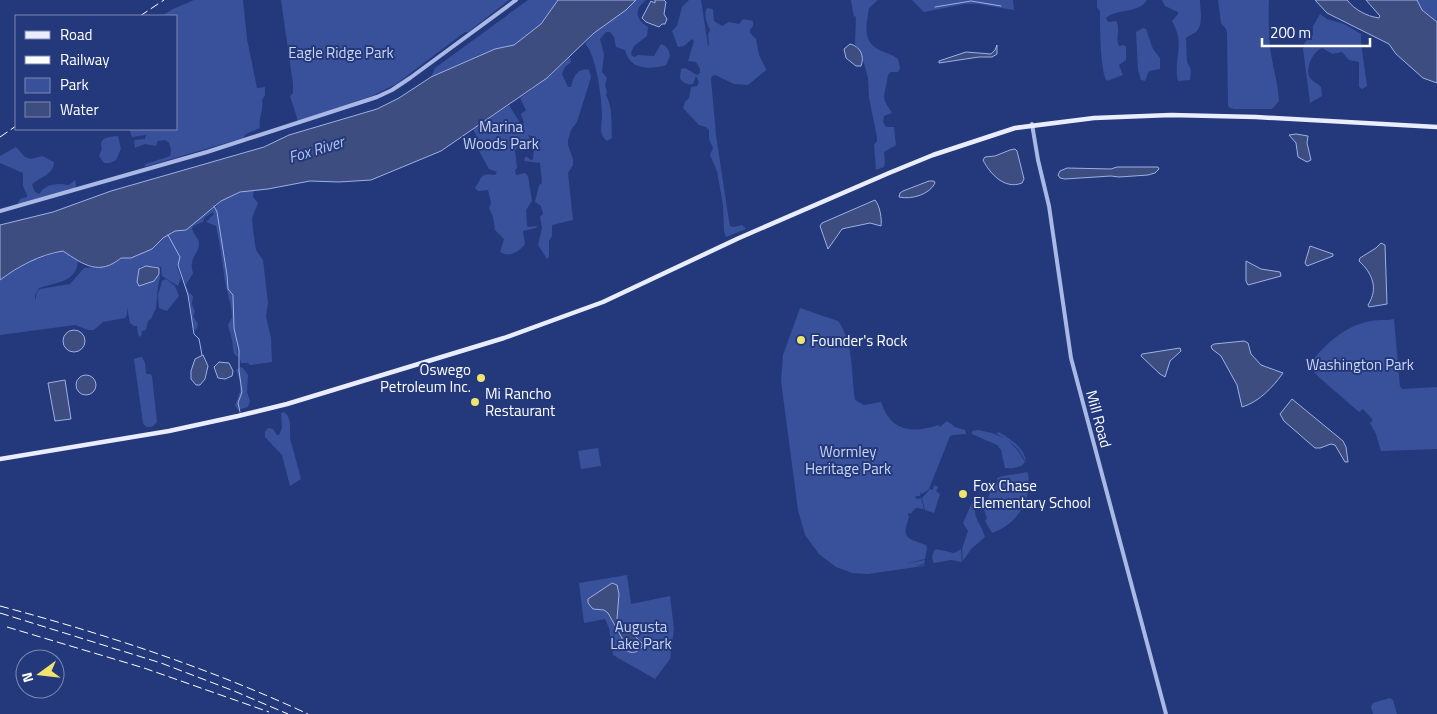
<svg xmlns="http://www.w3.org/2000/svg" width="1437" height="714" viewBox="0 0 1437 714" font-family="'Titillium Web',sans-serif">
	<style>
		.green { fill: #38519a }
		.water { fill: #3e4d80; stroke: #9db0e6 }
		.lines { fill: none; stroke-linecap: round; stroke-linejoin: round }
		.stream { stroke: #9db0e6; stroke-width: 1 }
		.minor { stroke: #a9b8e5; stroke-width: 4 }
		.major { stroke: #e9edfd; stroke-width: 4.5 }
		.rail { stroke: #fff; stroke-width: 1; stroke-dasharray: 9 4; stroke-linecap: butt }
		.poi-dot { fill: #efe46d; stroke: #24397c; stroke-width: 2 }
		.labels { text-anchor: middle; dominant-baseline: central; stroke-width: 4; stroke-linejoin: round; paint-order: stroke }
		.park-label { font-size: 15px; fill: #ccd6f4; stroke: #24397c }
		.poi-label { font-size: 15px; fill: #fff; stroke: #24397c; text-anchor: start }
		.street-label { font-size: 15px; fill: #fff; stroke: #24397c }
		.water-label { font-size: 16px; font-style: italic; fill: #b4c2ed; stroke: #24397c }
	</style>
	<rect width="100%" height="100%" fill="#24397c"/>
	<g class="green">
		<path d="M194,0H243L247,39L257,88L265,87V95L262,100C264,111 258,118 260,128L246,134L243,138L144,167L146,164L170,156C172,151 171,142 165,140L158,141L156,146L145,144L135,148L134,141L135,140L145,139L146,135L132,137L129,129H176V16H161L173,9Z"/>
		<path d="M281,0H509L468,32H465L396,84L372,96L298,121L290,96L293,93V84Z"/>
		<path d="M528,0H558L541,24L514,45L495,49L431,77L435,68Z"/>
		<path d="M636,0H646C634,9 635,19 648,27L647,36L634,46L631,53L632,56L635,57L638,55L654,56L661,44C667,46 669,50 670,56L666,65C649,70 630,70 625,50L616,47L614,37L610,32H606L600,39L604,54L602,72L607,78L605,85L607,92L606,95C613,108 611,123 612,138L607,141C605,139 604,139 602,135C600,129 602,122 602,115C602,100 596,53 585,44L594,33L626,10Z"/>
		<path d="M689,0H701L708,46L709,45L708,34L710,30C707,23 703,16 707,8L713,9L714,21L722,26L729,22L739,24L743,19L753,21V26L750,30V33L756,39L759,55L766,69V70L748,85L734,84L715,75L712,76L711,79L716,135L728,215L730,226L734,227L742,225L746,229L726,237L724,231L723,205L717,171L710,155L713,148L709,139V130L706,127L699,125L683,108L685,102L689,98L691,87L697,86L699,82L696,76L693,84C688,85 682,83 680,78L681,69L685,68L697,75L700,73V69L696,62L688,61L694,41L692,39L684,46L678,47L672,31L677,26L682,7Z"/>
		<path d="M851,0H878L869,8C867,25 860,43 884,52C889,54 893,55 898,59L900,68L898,72H891L888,75L884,96L885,102L892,113L884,116L883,122L886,127H894L896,145L884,152L885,162L884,167L876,170L874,145L877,141V137L869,98L868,78L861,52L855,44L856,16L854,17Z"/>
		<path d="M912,0H1013L1014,10L978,4H965L924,12Z"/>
		<path d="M1097,0H1147C1138,14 1118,8 1106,18L1108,22L1116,21C1121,29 1115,39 1119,46L1124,45L1126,47V60L1119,65L1123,75L1107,81C1100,73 1100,24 1100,11L1097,7Z"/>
		<path d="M1162,0H1200C1200,10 1204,24 1196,32C1193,34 1190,35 1186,38L1187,62L1191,70L1190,80L1178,81C1173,58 1186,45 1172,21L1178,14V12L1165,6Z"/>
		<path d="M1218,0H1269C1268,16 1269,31 1270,47C1272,65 1278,82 1279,101L1272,109H1235L1230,108L1228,106L1227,33L1226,29L1221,23Z"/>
		<path d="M1417,0H1437V22L1422,10Z"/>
		<path d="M1320,14L1327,19L1344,24L1361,34V43L1367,86L1362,89L1359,87V62L1349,60L1342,52L1333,54L1322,48C1313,51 1306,67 1309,76C1310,80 1318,84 1321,87L1322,96L1310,103L1303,49L1305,42L1313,35V26Z"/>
		<path d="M1143,28L1146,29L1153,49L1160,58V69L1149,71L1145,81L1141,80L1138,70L1136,32Z"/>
		<path d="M570,57L571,62L565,67L562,74L568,87H571C573,78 577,67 589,70L591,77L577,122L571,130L568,140V145L573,159V165L568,173L573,220L552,225V236L549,241V257L547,259L538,245L542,228L540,217L543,214L541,206L535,202L539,185L542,183L540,163L524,161L525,157H527L531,160L533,159L535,137L528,135L530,139L515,150L517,168L515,170L516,175L525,173L528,176L532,201L526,210L527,225L528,227L537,226L536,228L523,231L525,244C519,252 509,258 500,252L504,239L495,230L493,217L489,208L491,203L488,190L478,191L475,188C482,178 480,172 495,175L497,172L489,169L479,151L482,146L473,129L509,105L522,126L524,123L521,114L526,110L520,98L547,78Z"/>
		<path d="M118,136L121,149L116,160L110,163H104L99,156L102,149C98,137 109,137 118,136Z"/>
		<path d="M16,147L25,157L31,159L42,156L54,162C53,176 40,176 32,185L35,192L39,194C41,192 42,189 45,188C50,183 63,184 69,185L75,180L76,185L75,188L21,205L18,203L20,199L27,197V195L23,186V173L0,163V156Z"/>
		<path d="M254,190L253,197L258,203L252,218L253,230L256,250L263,260L268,303L266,316L271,338L272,362L250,365L248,363H241L236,340L238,357L234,354L232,340L228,325L232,317L231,307L225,282L220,246L216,226L206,222L214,214L213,212L205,217L203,222L195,225L192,228C193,234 199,238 199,244C199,254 188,257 193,273L186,285L189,293L193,296L192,304L195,312L193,316L198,324L196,331L193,327L189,296L178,263L177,266L181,278L178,286L162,276L161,267L147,266L140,267L145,283L153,281L159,274L160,277L158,286L156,308L151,319L148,321L146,330L142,331L141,337L138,335L137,326H134L130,323L127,307V315L125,318L103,322L94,330H88L75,325L0,335V280L30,261L63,251L78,261C76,283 56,282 39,288L35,295V301L37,292L40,289L70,284L84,268C93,267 103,268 112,264C117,262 120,258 126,257L128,258L152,249L163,238L175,231L184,230L214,208L215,209C221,196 241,192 254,190Z"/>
		<path d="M166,279L175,286L179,296L167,311L159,308L158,295L162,281Z"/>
		<path d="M800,308L838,321C854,342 851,375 855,400L864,405L881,402C891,431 911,434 938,425L940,427L947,421L955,427L965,430L966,434L953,435L950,436L929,489L922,494L921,492L920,496H916L915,498L918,499L921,498L924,509L916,508L910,514L909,512L908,515L909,517C902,538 905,538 926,545L927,548L925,559L904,564L925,560L924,564L914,566L926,565L923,566L868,574L852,573L836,567L819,554L805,535L798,510L781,381L783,355Z"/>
		<path d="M1394,319L1400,387L1403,389L1437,387V449L1381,451L1376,434L1370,423L1373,420L1363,409L1359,412L1321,379L1309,367L1310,363C1327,343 1344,326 1371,321C1379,319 1386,321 1394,319Z"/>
		<path d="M140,357H142L145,363L146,374H150L152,376L157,422C153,427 147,430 143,423L134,359Z"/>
		<path d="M241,367L243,368L248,375L247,392L250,401L248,407L238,410L235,405C242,389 242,386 236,370Z"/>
		<path d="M284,412L288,416L290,423V438L301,479L290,486L282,455L265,437V432L268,428L273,429L277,435H279L282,428L281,413Z"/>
		<path d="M978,430L992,433L1006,439L997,434L998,432C1010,438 1025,448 1026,462L1019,450L1007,439L1018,451L1025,462C1022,468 1011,469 1005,468L1001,450L997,445L972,434V431Z"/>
		<path d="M598,448L601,466L581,469L578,451Z"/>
		<path d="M1026,472L1028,473C1032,500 1018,524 992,533L985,521L987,518L984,510L981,509H984L991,490V489L989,487H992L998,481L997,478C1006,474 1016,475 1026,472Z"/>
		<path d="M934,485L938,487L936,491L940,494L934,513L925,510L922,498L930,489L933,490Z"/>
		<path d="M974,498L977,499C971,519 980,520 985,537L971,549L963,561L962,549L968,531L963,523Z"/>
		<path d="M936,549L954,553L961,549L962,562L951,560L934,563C931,559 932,552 936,549Z"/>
		<path d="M627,575L631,604L670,596L674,629L670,659L655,679L613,655L609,628L605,619L584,623L579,583Z"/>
		<path d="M1390,698L1393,700L1397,714H1373L1371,707L1373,703Z"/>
	</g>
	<g class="water">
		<path d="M558,0H636L626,10L594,33L547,78L441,151L371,180L339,182L310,181L268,189L240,192L221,201L186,230L175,231L163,238L152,249L131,258H121C99,276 84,265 63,251C39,255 19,266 0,280V225L53,212L111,191L264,147L289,135L377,109L399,98L431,77L495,49L514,45L541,24Z"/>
		<path d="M655,0H664L666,2L664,14L667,19L665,24H662L659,27L646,22L642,18L651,1L655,3Z"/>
		<path d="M1315,0H1347C1355,10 1366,16 1379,18L1380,16L1366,0H1417L1422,10L1437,22V83L1423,78L1396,54L1389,44L1327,13Z"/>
		<path d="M850,44C860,46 865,56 861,66H856L846,58L844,49Z"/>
		<path d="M997,45V54L992,57H979L939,63V61L966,52L991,54L995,50Z"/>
		<path d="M1296,134L1308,136L1307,143L1311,160L1307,162L1298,157L1296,143L1289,135Z"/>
		<path d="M1010,150L1015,149L1017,151L1024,179L1022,183C1005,190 990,174 983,160L985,157L995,156Z"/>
		<path d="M1117,167H1158L1159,169L1155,173L1148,175L1119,177L1111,176L1065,179L1060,178L1058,175L1060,171L1067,168L1111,169Z"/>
		<path d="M929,181H934L935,183C930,194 912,200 899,197L900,193L903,191Z"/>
		<path d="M875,200C880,206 882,219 881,226L870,223L846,228L842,229L828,249L820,226L822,223Z"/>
		<path d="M1381,243L1385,245L1387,304L1369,307L1368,305C1379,288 1372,273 1359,261L1360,258L1376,248Z"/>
		<path d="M1310,246L1333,254V256L1307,266L1305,263Z"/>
		<path d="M1246,261L1261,269L1280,272L1281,276L1248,285L1246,281Z"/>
		<path d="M146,266L159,268V274L154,281L139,286L137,282L139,269Z"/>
		<circle cx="74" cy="341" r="11"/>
		<path d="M1244,341L1248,343L1251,354L1261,365L1283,373C1273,387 1259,402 1242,407L1237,385L1221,356L1212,349L1211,346L1214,344Z"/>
		<path d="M1180,348L1181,351L1170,361L1165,377L1160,374L1141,356L1142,354Z"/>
		<path d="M203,355L208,366L205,379L200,385H196L191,379V371L195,359Z"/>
		<path d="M219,362L229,363L233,371L232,376L225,379L218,378L214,367Z"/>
		<circle cx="86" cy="385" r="10"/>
		<path d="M65,380L71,419L55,421L48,383Z"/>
		<path d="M1292,399L1343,441L1346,447L1348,462H1345L1335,445L1331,444L1320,448H1315L1284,421L1280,414Z"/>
		<path d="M612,583L617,585L619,594L617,619L642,643V647C637,653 630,655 624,648L622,638L608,613L604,610L593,609L588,603V599Z"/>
	</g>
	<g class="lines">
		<g class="stream">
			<path d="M935,7L971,1L1001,6"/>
			<path d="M214,206L217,212L227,275L228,289L233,295L234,328L239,350V371L242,392L238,403L240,412"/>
			<path d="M168,235L180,257L178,265L188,295L194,334L199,339L202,355"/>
		</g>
		<g class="minor">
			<path d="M1032,124L1038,160L1049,206L1071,358L1166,714"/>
			<path d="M0,211L207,152L377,97L392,90L410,78L516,0"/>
		</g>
		<path class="major" d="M0,459L169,431L238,416L287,404L504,338L603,302L739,238L889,173L933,155L1015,128L1094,118L1171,115L1256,117L1437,127"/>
		<g class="rail">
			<path d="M140,16L164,0"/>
			<path d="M0,137L16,126"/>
			<path d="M0,606C105,634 209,668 308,714"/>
			<path d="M0,613L161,663L234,691L288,714"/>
			<path d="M7,627L144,668L269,712"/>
		</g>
	</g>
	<g class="poi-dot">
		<circle cx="801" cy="340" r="5"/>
		<circle cx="481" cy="378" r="5"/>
		<circle cx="475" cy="402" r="5"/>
		<circle cx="963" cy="494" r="5"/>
	</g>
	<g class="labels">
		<g class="park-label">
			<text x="341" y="52">Eagle Ridge Park</text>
			<text x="501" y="126">Marina<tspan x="501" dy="17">Woods Park</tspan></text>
			<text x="1360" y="364">Washington Park</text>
			<text x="848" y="451">Wormley<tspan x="848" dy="17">Heritage Park</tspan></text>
			<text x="641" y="626">Augusta<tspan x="641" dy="17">Lake Park</tspan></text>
		</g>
		<g class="poi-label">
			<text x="811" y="340">Founder's Rock</text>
			<text x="471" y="369" text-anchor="end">Oswego<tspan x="471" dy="17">Petroleum Inc.</tspan></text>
			<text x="485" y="393">Mi Rancho<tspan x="485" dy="17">Restaurant</tspan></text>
			<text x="973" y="485">Fox Chase<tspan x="973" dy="17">Elementary School</tspan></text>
		</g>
		<g class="street-label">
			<text transform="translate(1099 419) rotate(75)">Mill Road</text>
		</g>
		<g class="water-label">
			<text transform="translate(316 149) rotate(-17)">Fox River</text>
		</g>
	</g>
	<rect x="15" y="15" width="162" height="115" fill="#24397c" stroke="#7c88b0"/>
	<rect x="25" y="31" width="25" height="8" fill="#e9edfd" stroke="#7c88b0"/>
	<text x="60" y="40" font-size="15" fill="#ffffff">Road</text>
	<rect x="25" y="56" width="25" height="8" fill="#ffffff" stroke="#7c88b0"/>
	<text x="60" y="65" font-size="15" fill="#ffffff">Railway</text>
	<rect x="25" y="78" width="25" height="15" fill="#38519a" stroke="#7c88b0"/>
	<text x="60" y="90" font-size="15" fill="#ffffff">Park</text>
	<rect x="25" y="102" width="25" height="15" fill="#3e4d80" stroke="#7c88b0"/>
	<text x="60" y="115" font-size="15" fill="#ffffff">Water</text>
	<g transform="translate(40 674) rotate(255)"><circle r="24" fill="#24397c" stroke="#7c88b0"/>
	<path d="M0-4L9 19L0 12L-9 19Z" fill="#efe46d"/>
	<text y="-8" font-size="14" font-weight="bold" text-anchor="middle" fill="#ffffff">N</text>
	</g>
	<path d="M1262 38v8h108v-8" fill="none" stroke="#ffffff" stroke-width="2.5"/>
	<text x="1270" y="38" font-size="15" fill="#ffffff" stroke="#24397c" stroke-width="4" paint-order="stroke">200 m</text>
</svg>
